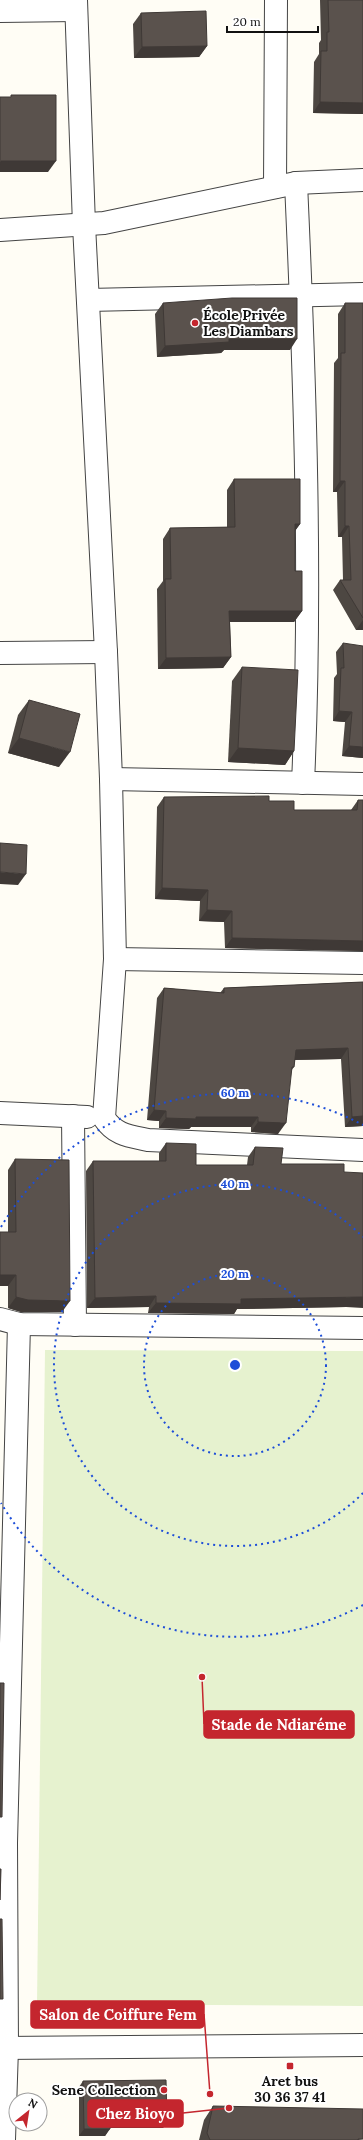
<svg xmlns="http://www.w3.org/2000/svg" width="363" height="2140" viewBox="0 0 363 2140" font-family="Lora,serif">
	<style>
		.pitch { fill: #e6f2cf }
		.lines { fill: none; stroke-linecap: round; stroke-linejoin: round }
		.minor-casing { stroke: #444; stroke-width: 24 }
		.tertiary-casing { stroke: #444; stroke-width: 24 }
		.minor { stroke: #fff; stroke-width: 22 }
		.tertiary { stroke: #fff; stroke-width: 22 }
		.wall { fill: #4d4742 }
		.shaded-wall { fill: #3f3936 }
		.building { fill: #5a524d; stroke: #3f3936 }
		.ring { fill: none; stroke: #1d4ed8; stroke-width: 2; stroke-dasharray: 2 4 }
		.poi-dot { fill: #c4262e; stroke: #fff; stroke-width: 1.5 }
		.labels { text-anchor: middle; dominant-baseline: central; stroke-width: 4; stroke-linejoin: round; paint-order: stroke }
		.poi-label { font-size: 14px; font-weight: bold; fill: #111; stroke: #fff; text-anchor: start }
		.centre { fill: #1d4ed8; stroke: #fff; stroke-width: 2 }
		.ring-label { font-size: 12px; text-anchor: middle; font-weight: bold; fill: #1d4ed8; stroke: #fff; stroke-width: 4; stroke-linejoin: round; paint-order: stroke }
		.leader { fill: none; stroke: #c4262e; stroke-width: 1.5 }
		.callout-dot { fill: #c4262e; stroke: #fff; stroke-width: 1.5 }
		.callout { fill: #c4262e; stroke: #c4262e; stroke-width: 1.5 }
		.callout-label { font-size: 15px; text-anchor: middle; font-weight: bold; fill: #fff }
	</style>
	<rect width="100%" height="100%" fill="#fffdf5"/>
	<path class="pitch" d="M45,1350L363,1351V2006L37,2004Z"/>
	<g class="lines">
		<g class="minor-casing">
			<g id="minor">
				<path d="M76,0L84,225L106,652L111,779L115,959L104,1118C115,1135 129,1136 148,1140L363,1150"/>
				<path d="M0,11L76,10"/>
				<path d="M296,183C305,382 312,583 303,783"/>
				<path d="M275,187L276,0"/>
				<path d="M0,230L104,223L296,183L363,180"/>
				<path d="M88,300L363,294"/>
				<path d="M0,653L106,652"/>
				<path d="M111,779L363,784"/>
				<path d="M115,959L363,963"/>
				<path d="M0,1113L87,1117"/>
				<path d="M73,1116L75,1325"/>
				<path d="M0,1319L19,1324L363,1328"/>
				<path d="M4,2140L7,2048L6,1843L19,1324"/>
			</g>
		</g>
		<g class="tertiary-casing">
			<path id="tertiary" d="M0,2048L363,2045"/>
		</g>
		<use href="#minor" class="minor"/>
		<use href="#tertiary" class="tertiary"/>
	</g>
	<g class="wall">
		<path d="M320,0H363V114L313,113L314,62L319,54V43L321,40Z"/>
		<path d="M141,13L207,46L199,57L134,58L133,24Z"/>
		<path d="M163,303L290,350H224L221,353L157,357L155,314Z"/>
		<path d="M345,303H363V630H356L333,590L340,580H343L342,537H338L337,492H333L334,363L338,358V314Z"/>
		<path d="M234,479L300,524L295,531V571L302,611L294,622H230L231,657L223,668L158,669L157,589L163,581V539L170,528L227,527V490Z"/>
		<path d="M343,643L363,758L342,756L345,722L333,721L334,678L337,674L336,652Z"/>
		<path d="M242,667L294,751L285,765L228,762L232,681Z"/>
		<path d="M29,700L59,767L8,753L18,715Z"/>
		<path d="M164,797L269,801L294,810H351L358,800L363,951L225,948L224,922L199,921L200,901L155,899L157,807Z"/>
		<path d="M363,982V1126L345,1127L341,1059L295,1060L294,1067L291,1071L278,1134L251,1132V1127H191L189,1129L159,1128V1121L147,1120L157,998L164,988L220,993L224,988Z"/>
		<path d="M166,1143L196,1165H247L248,1157L255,1147L281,1164L344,1172L346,1307L237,1309L234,1314L148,1313L149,1307L87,1308L86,1171L93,1161H159V1153Z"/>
		<path d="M15,1159L62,1312H21L8,1308V1170Z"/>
		<path d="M83,2081L167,2121L163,2128H110L105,2136H79V2087Z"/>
		<path d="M213,2106L363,2140H199L204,2120Z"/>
	</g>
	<g class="shaded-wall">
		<path d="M207,46L199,57L134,58L142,47Z"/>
		<path d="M320,102L363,103V114L313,113Z"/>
		<path d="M1,161H56L48,172H0V162Z"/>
		<path d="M229,339H297L290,350H224L221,353L157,357L165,346Z"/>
		<path d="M340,481H345L337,492H333Z"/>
		<path d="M295,524H300L292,535Z"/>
		<path d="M345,526H349L342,537H338Z"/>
		<path d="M229,611H302L294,622H222Z"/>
		<path d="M363,620V630H356Z"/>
		<path d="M231,657L223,668L158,669L166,658Z"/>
		<path d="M339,711L352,712L345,722L333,721Z"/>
		<path d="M19,738L70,752L59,767L8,753Z"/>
		<path d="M349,746L363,747V758L342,756Z"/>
		<path d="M238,748L294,751L285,765L228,762Z"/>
		<path d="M0,872L26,874L18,885L0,884Z"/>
		<path d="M162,888L208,890L200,901L155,899Z"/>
		<path d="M207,910L232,911L224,922L199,921Z"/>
		<path d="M232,938L363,941V951L225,948Z"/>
		<path d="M348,1048L341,1059L289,1060L296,1050Z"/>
		<path d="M154,1110L166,1111L159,1121L147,1120Z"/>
		<path d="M363,1116V1126L345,1127L352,1117Z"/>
		<path d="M196,1117H258L251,1127H191L189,1129L159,1128L166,1118Z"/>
		<path d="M258,1122L286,1123L278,1134L251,1132Z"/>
		<path d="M0,1275H16L8,1286H0Z"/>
		<path d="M156,1296L149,1307L87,1308L95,1298Z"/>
		<path d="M16,1297L70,1301L62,1312H21L8,1308Z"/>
		<path d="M353,1297H363V1308L346,1307L237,1309L234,1314L148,1313L156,1303L241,1299Z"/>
		<path d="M167,2121L163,2128H105L110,2122Z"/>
		<path d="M84,2129H110L105,2136H79Z"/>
	</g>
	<g class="building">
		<path d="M328,0H363V103L320,102L321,51H327V32H329Z"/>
		<path d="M206,11L207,46L142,47L141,13Z"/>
		<path d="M11,95H56V161H1L0,165V97H11Z"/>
		<path d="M232,298H297V339H229V342L165,346L163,303Z"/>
		<path d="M345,303H363V618L340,580H351L349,526H345V481H340L341,353H345Z"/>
		<path d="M234,479H300V524H295V571H302V611H229L231,657L166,658L165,579H171L170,528L235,527Z"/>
		<path d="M343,643L363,646V747L349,746L352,712L339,711L341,668H344Z"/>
		<path d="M242,667L298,670L294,751L238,748Z"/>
		<path d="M29,700L80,714L70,752L19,738Z"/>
		<path d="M269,796V801H294V810H357L358,800H363V941L232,938V911L207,910L208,890L162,888L164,797Z"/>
		<path d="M0,843L27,845L26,874L0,872Z"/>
		<path d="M363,982V1116L352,1117L348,1048L296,1050L294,1067H292L286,1123L258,1122V1117H196V1119L166,1118V1111L154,1110L164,988L224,993V988Z"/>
		<path d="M166,1143L196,1144V1165H253L255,1147L283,1148L281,1164H344V1172L363,1173V1297L241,1299V1304L156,1303V1296L95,1298L93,1161H166Z"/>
		<path d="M15,1159L69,1160L70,1301L28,1300L16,1297V1275H0V1232H16Z"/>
		<path d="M0,1683H4L2,1817H0Z"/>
		<path d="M0,1869H1L0,1900Z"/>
		<path d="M0,1919H2L3,1999H0Z"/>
		<path d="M166,2080L167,2121L110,2122V2129H84L83,2081Z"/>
		<path d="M213,2106L363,2109V2139H358V2140H210L207,2133Z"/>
	</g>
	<g class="ring">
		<circle cx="235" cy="1365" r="91"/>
		<path d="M363 1493A181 181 0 1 1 363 1237"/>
		<path d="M363 1605A272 272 0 0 1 1 1503M1 1227A272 272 0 0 1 363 1125"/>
	</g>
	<g class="poi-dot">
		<circle cx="195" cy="323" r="4"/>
		<rect x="286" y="2062" width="8" height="8" rx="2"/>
		<circle cx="164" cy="2090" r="4"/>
	</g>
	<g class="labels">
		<g class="poi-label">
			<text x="203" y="315">École Privée<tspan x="203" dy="16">Les Diambars</tspan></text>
			<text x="290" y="2081" text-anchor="middle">Aret bus<tspan x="290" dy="16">30 36 37 41</tspan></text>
			<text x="156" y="2090" text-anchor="end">Sene Collection</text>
		</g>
	</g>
	<circle cx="235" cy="1365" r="6" class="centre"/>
	<g class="ring-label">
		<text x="235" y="1097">60 m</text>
		<text x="235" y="1188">40 m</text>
		<text x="235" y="1278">20 m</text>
	</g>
	<path class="leader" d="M202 1677L204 1724M210 2094L204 2014M229 2108L183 2113"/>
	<g class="callout-dot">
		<circle cx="202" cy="1677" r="4"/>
		<circle cx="210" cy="2094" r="4"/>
		<circle cx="229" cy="2108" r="4"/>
	</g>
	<g class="callout">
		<rect x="204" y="1711" width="150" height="27" rx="4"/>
		<rect x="31" y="2001" width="173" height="27" rx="4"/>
		<rect x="88" y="2100" width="95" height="27" rx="4"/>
	</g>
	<g class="callout-label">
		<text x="279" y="1730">Stade de Ndiaréme</text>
		<text x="118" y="2020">Salon de Coiffure Fem</text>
		<text x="135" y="2119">Chez Bioyo</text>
	</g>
	<g transform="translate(28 2112) rotate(30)"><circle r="19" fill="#ffffff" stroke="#a0a0a0"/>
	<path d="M0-3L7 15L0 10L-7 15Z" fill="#c4262e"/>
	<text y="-6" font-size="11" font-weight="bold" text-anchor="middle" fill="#111111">N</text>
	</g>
	<path d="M227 26v6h91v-6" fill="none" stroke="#111111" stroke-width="2"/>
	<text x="233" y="26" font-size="12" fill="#111111" stroke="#ffffff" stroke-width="3" paint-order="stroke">20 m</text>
</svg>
